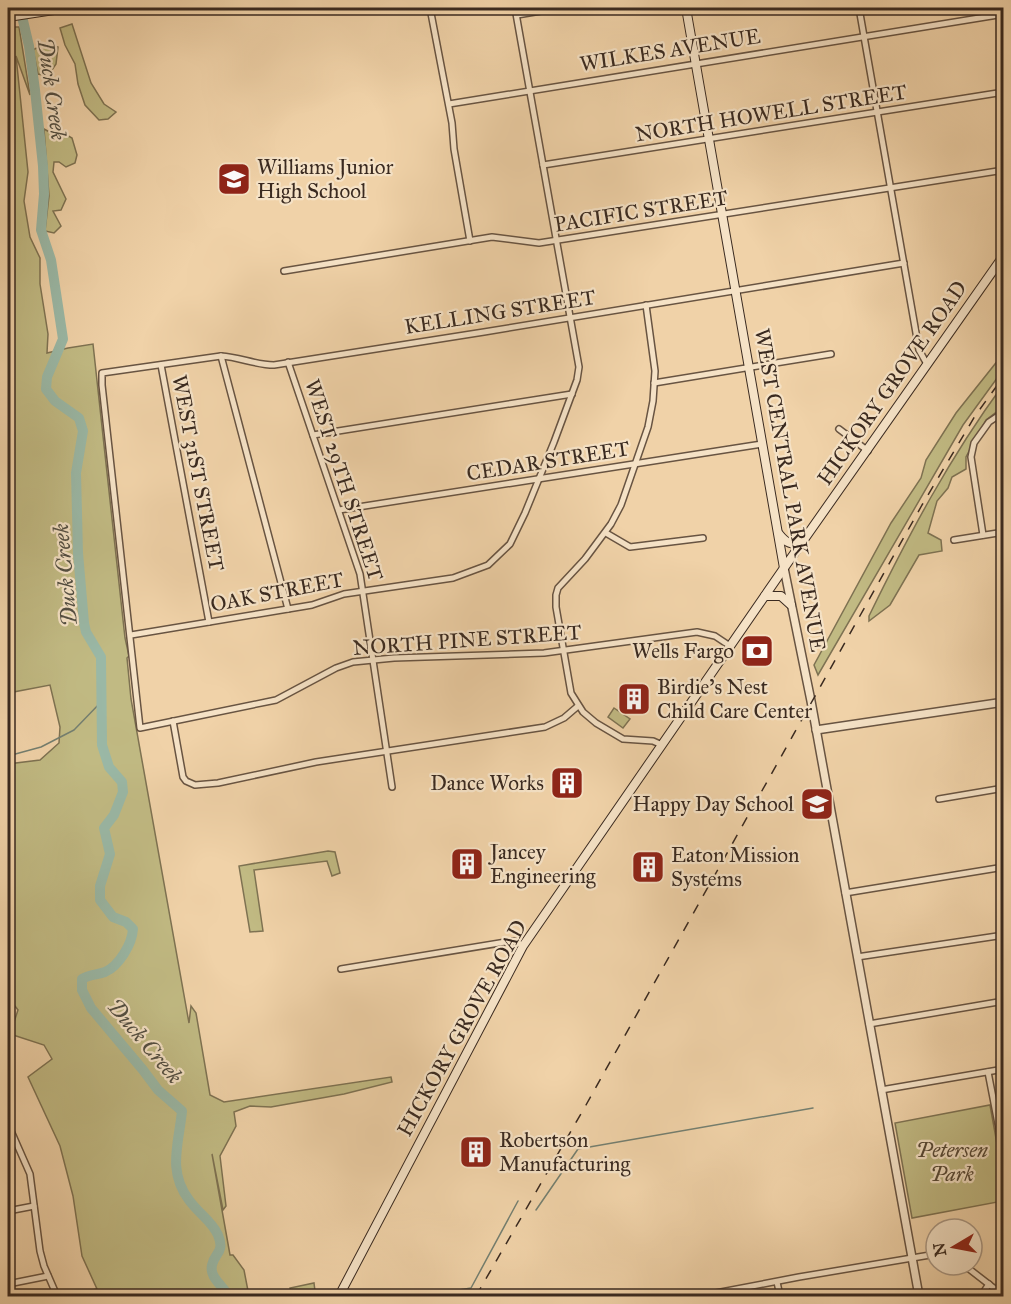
<svg xmlns="http://www.w3.org/2000/svg" width="1011" height="1304" viewBox="0 0 1011 1304" font-family="'IM FELL Great Primer',serif">
	<style>
		.green { fill: #c1ba83; stroke: #7e7252; stroke-width: 1.5 }
		.lines { fill: none; stroke-linecap: round; stroke-linejoin: round }
		.stream { stroke: #747f70; stroke-width: 1.5 }
		.river { stroke: #9ab8a6; stroke-width: 10 }
		.minor-casing { stroke: #685442; stroke-width: 8 }
		.tertiary-casing { stroke: #685442; stroke-width: 10 }
		.secondary-casing { stroke: #3a2a20; stroke-width: 10 }
		.minor { stroke: #f5e2c6; stroke-width: 5 }
		.tertiary { stroke: #f5e2c6; stroke-width: 7 }
		.secondary { stroke: #f5e2c6; stroke-width: 8 }
		.rail { stroke: #3a2a20; stroke-width: 1.5; stroke-dasharray: 10 10; stroke-linecap: butt }
		.labels { text-anchor: middle; dominant-baseline: central; stroke-width: 4.5; stroke-linejoin: round; paint-order: stroke }
		.street-label { font-size: 21px; fill: #3a2a20; stroke: #f5e2c6 }
		.poi-label { font-size: 21px; fill: #3a2a20; stroke: #f5e2c6; text-anchor: start }
		.park-label { font-size: 21px; font-style: italic; fill: #554734; stroke: #f5e2c6 }
		.water-label { font-size: 22px; font-style: italic; fill: #524e42; stroke: #f5e2c6 }
	</style>
	<rect width="100%" height="100%" fill="#f0d2a8"/>
	<filter id="stains"><feTurbulence type="fractalNoise" baseFrequency=".00333" numOctaves="4"/><feColorMatrix values="0 0 0 0 .2 0 0 0 0 .09 0 0 0 0 .02 0 0 0 .5 -.17"/></filter>
	<radialGradient id="worn" r=".72"><stop offset=".6" stop-color="#630" stop-opacity="0"/><stop offset="1" stop-color="#630" stop-opacity=".3"/></radialGradient>
	<g class="green">
		<path d="M72,24L91,83L104,104L116,112L108,119L99,120L85,105L78,84L75,64L65,45L60,28Z"/>
		<path d="M11,25L12,27H19L30,95L16,56L28,172L24,201L30,237L40,258V284L48,334L47,353L68,348L93,344L125,638L129,656L127,658L131,699L189,1023L191,1006L196,1013L210,1095L224,1102L391,1077L392,1082L344,1094L271,1107L250,1106L234,1112L236,1126L220,1156L226,1206L223,1210L212,1154L230,1255H233L244,1270L249,1296H95L92,1290L97,1289L82,1256L73,1196L60,1146L28,1077L52,1059L44,1045L10,1034L18,1010L8,997V764L40,760L59,743L60,727L50,685L8,693V26Z"/>
		<path d="M44,44L58,47L56,64L48,76L38,74L33,50Z"/>
		<path d="M44,129L55,135L65,134L72,138L77,155L75,163L66,167L59,162H54L53,172L66,199L61,210L53,211L61,226L54,233L45,231L49,196Z"/>
		<path d="M1003,354V370L963,425L818,675L814,665L891,523L921,478L926,460L956,413Z"/>
		<path d="M1003,385V407L986,420L966,457V469L952,477L948,488L937,501L928,533L941,540L942,551L919,555L890,605L869,621V616C908,536 950,457 1003,385Z"/>
		<path d="M614,708L630,719L623,728L608,717Z"/>
		<path d="M328,851L335,852L340,873L332,876L327,861L254,870L263,931L250,932L239,866Z"/>
		<path d="M990,1105L1003,1177V1201L912,1218L895,1123Z"/>
		<path d="M314,1283L315,1291L333,1294L332,1296H292L290,1288Z"/>
	</g>
	<g class="lines">
		<g class="stream">
			<path d="M8,756L41,747L74,730L103,700"/>
			<path d="M536,1210L578,1149L813,1108"/>
			<path d="M423,1296L471,1288L518,1201"/>
		</g>
		<path class="river" d="M20,8L29,46L35,90L43,166L44,194L41,230L51,260L63,339L47,377L46,389L55,401L79,418L83,431L76,473L78,553L84,623L86,632L101,657L102,745L109,767L122,782L123,792L114,815L104,828L110,854L100,886V900L113,917L126,922L133,929C132,944 119,966 105,972C97,975 90,974 82,979V990L91,1008L143,1070L158,1090L182,1111C179,1143 167,1171 189,1200C198,1213 212,1221 218,1235C225,1253 215,1252 212,1265C209,1278 224,1286 228,1296"/>
		<g class="minor-casing">
			<g id="minor">
				<path d="M430,8L452,123L454,149L470,241"/>
				<path d="M859,8L919,350L927,364"/>
				<path d="M517,15L559,8"/>
				<path d="M449,104L1004,14"/>
				<path d="M543,165L1004,92"/>
				<path d="M284,271L492,237L539,243L1004,170"/>
				<path d="M646,305L655,371L653,401L648,427L621,505L611,524L585,559L558,588L556,595V607L571,693L583,712L596,723L623,739L653,741L662,745"/>
				<path d="M221,356L288,609"/>
				<path d="M288,362L360,574L392,787"/>
				<path d="M161,365L209,622"/>
				<path d="M654,383L831,354"/>
				<path d="M839,429L868,451"/>
				<path d="M313,435L572,394"/>
				<path d="M339,510L762,444"/>
				<path d="M606,533L630,547L703,538"/>
				<path d="M983,535L971,457L974,443L989,422L1004,412"/>
				<path d="M954,540L1004,532"/>
				<path d="M131,635L312,605L344,594L453,578L488,565L510,544L525,513L554,442L577,380L579,367L515,8"/>
				<path d="M730,646L715,636L697,632L544,653L394,658L353,662L336,668L276,700L140,728L102,385V373L221,356C240,357 255,365 274,365L484,332L904,263"/>
				<path d="M173,721L183,777L186,781L195,785L218,783L316,762L545,727L564,718L578,706"/>
				<path d="M939,799L1004,788"/>
				<path d="M845,893L1004,867"/>
				<path d="M857,957L1004,935"/>
				<path d="M341,969L512,941L517,942L523,946"/>
				<path d="M869,1024L1004,1001"/>
				<path d="M988,1072L1004,1155"/>
				<path d="M881,1090L1004,1069"/>
				<path d="M8,1124L30,1174L40,1251L44,1266L57,1296"/>
				<path d="M8,1211L34,1206"/>
				<path d="M964,1265L1004,1296"/>
				<path d="M777,1282L780,1296"/>
				<path d="M8,1284L48,1276"/>
				<path d="M700,1296L799,1277L936,1254"/>
				<path d="M981,1296L989,1284"/>
			</g>
		</g>
		<g class="tertiary-casing">
			<g id="tertiary">
				<path d="M784,568L811,701L919,1296"/>
				<path d="M816,730L1004,702"/>
			</g>
		</g>
		<g class="secondary-casing">
			<g id="secondary">
				<path d="M686,8L784,568"/>
				<path d="M8,17L67,8"/>
				<path d="M779,534C786,543 792,546 802,541"/>
				<path d="M765,596H781L791,605"/>
				<path d="M339,1296L523,946L784,568L1004,255"/>
			</g>
		</g>
		<use href="#minor" class="minor"/>
		<use href="#tertiary" class="tertiary"/>
		<use href="#secondary" class="secondary"/>
		<path class="rail" d="M476,1296L586,1105L922,505L975,416L1004,376"/>
	</g>
	<defs>
		<g id="school-square" transform="scale(1.725)"><rect x="-9" y="-9" width="18" height="18" rx="4" fill="#8f2418" stroke="#f5e2c6"/><path d="M0-5L7-2L0 1L-7-2ZM-4 1L0 2.5L4 1V4Q0 6-4 4Z" fill="#fff"/></g>
		<g id="bank-square" transform="scale(1.725)"><rect x="-9" y="-9" width="18" height="18" rx="4" fill="#8f2418" stroke="#f5e2c6"/><path d="M-6-4H6V4H-6ZM0-2.3a2.3 2.3 0 1 0 0 4.6a2.3 2.3 0 1 0 0-4.6Z" fill="#fff"/></g>
		<g id="building-square" transform="scale(1.725)"><rect x="-9" y="-9" width="18" height="18" rx="4" fill="#8f2418" stroke="#f5e2c6"/><path d="M-4-6H4V6H1V3H-1V6H-4ZM-2.5-4.3h1.7v1.8h-1.7ZM.8-4.3h1.7v1.8H.8ZM-2.5-1h1.7V.8h-1.7ZM.8-1h1.7V.8H.8Z" fill="#fff"/></g>
	</defs>
	<g fill-rule="evenodd">
		<use href="#school-square" x="234" y="179"/>
		<use href="#bank-square" x="757" y="651"/>
		<use href="#building-square" x="634" y="699"/>
		<use href="#building-square" x="567" y="783"/>
		<use href="#school-square" x="817" y="804"/>
		<use href="#building-square" x="467" y="864"/>
		<use href="#building-square" x="648" y="867"/>
		<use href="#building-square" x="476" y="1152"/>
	</g>
	<g class="labels">
		<g class="street-label">
			<text transform="translate(670 50) rotate(-9)">WILKES AVENUE</text>
			<text transform="translate(771 113) rotate(-9)">NORTH HOWELL STREET</text>
			<text transform="translate(641 211) rotate(-9)">PACIFIC STREET</text>
			<text transform="translate(500 312) rotate(-9)">KELLING STREET</text>
			<text transform="translate(892 383) rotate(-55)">HICKORY GROVE ROAD</text>
			<text transform="translate(548 461) rotate(-9)">CEDAR STREET</text>
			<text transform="translate(198 473) rotate(79)">WEST 31ST STREET</text>
			<text transform="translate(344 480) rotate(72)">WEST 29TH STREET</text>
			<text transform="translate(790 490) rotate(80)">WEST CENTRAL PARK AVENUE</text>
			<text transform="translate(277 592) rotate(-11)">OAK STREET</text>
			<text transform="translate(467 640) rotate(-4)">NORTH PINE STREET</text>
			<text transform="translate(462 1028) rotate(-61)">HICKORY GROVE ROAD</text>
		</g>
		<g class="poi-label">
			<text x="257" y="167">Williams Junior<tspan x="257" dy="24">High School</tspan></text>
			<text x="734" y="651" text-anchor="end">Wells Fargo</text>
			<text x="657" y="687">Birdie's Nest<tspan x="657" dy="24">Child Care Center</tspan></text>
			<text x="544" y="783" text-anchor="end">Dance Works</text>
			<text x="794" y="804" text-anchor="end">Happy Day School</text>
			<text x="490" y="852">Jancey<tspan x="490" dy="24">Engineering</tspan></text>
			<text x="671" y="855">Eaton Mission<tspan x="671" dy="24">Systems</tspan></text>
			<text x="499" y="1140">Robertson<tspan x="499" dy="24">Manufacturing</tspan></text>
		</g>
		<g class="park-label">
			<text x="952" y="1150">Petersen<tspan x="952" dy="24">Park</tspan></text>
		</g>
		<g class="water-label">
			<text transform="translate(52 89) rotate(82)">Duck Creek</text>
			<text transform="translate(65 575) rotate(-95)">Duck Creek</text>
			<text transform="translate(145 1041) rotate(50)">Duck Creek</text>
		</g>
	</g>
	<rect width="1011" height="1304" fill="none" stroke="#f0d2a8" stroke-width="30"/>
	<rect x="9" y="9" width="993" height="1286" fill="none" stroke="#3a2a20" stroke-width="3"/>
	<rect x="15" y="15" width="981" height="1274" fill="none" stroke="#3a2a20" stroke-width="1.5"/>
	<g transform="translate(954 1247) rotate(260)"><circle r="28" fill="#f5e2c6" stroke="#aa9884" stroke-width="1.5"/>
	<path d="M0-4.5L10 22L0 15L-10 22Z" fill="#8f2418"/>
	<text y="-9" font-size="16" font-weight="bold" text-anchor="middle" fill="#3a2a20">N</text>
	</g>
	<rect width="100%" height="100%" filter="url(#stains)"/>
	<rect width="100%" height="100%" fill="url(#worn)"/>
</svg>
